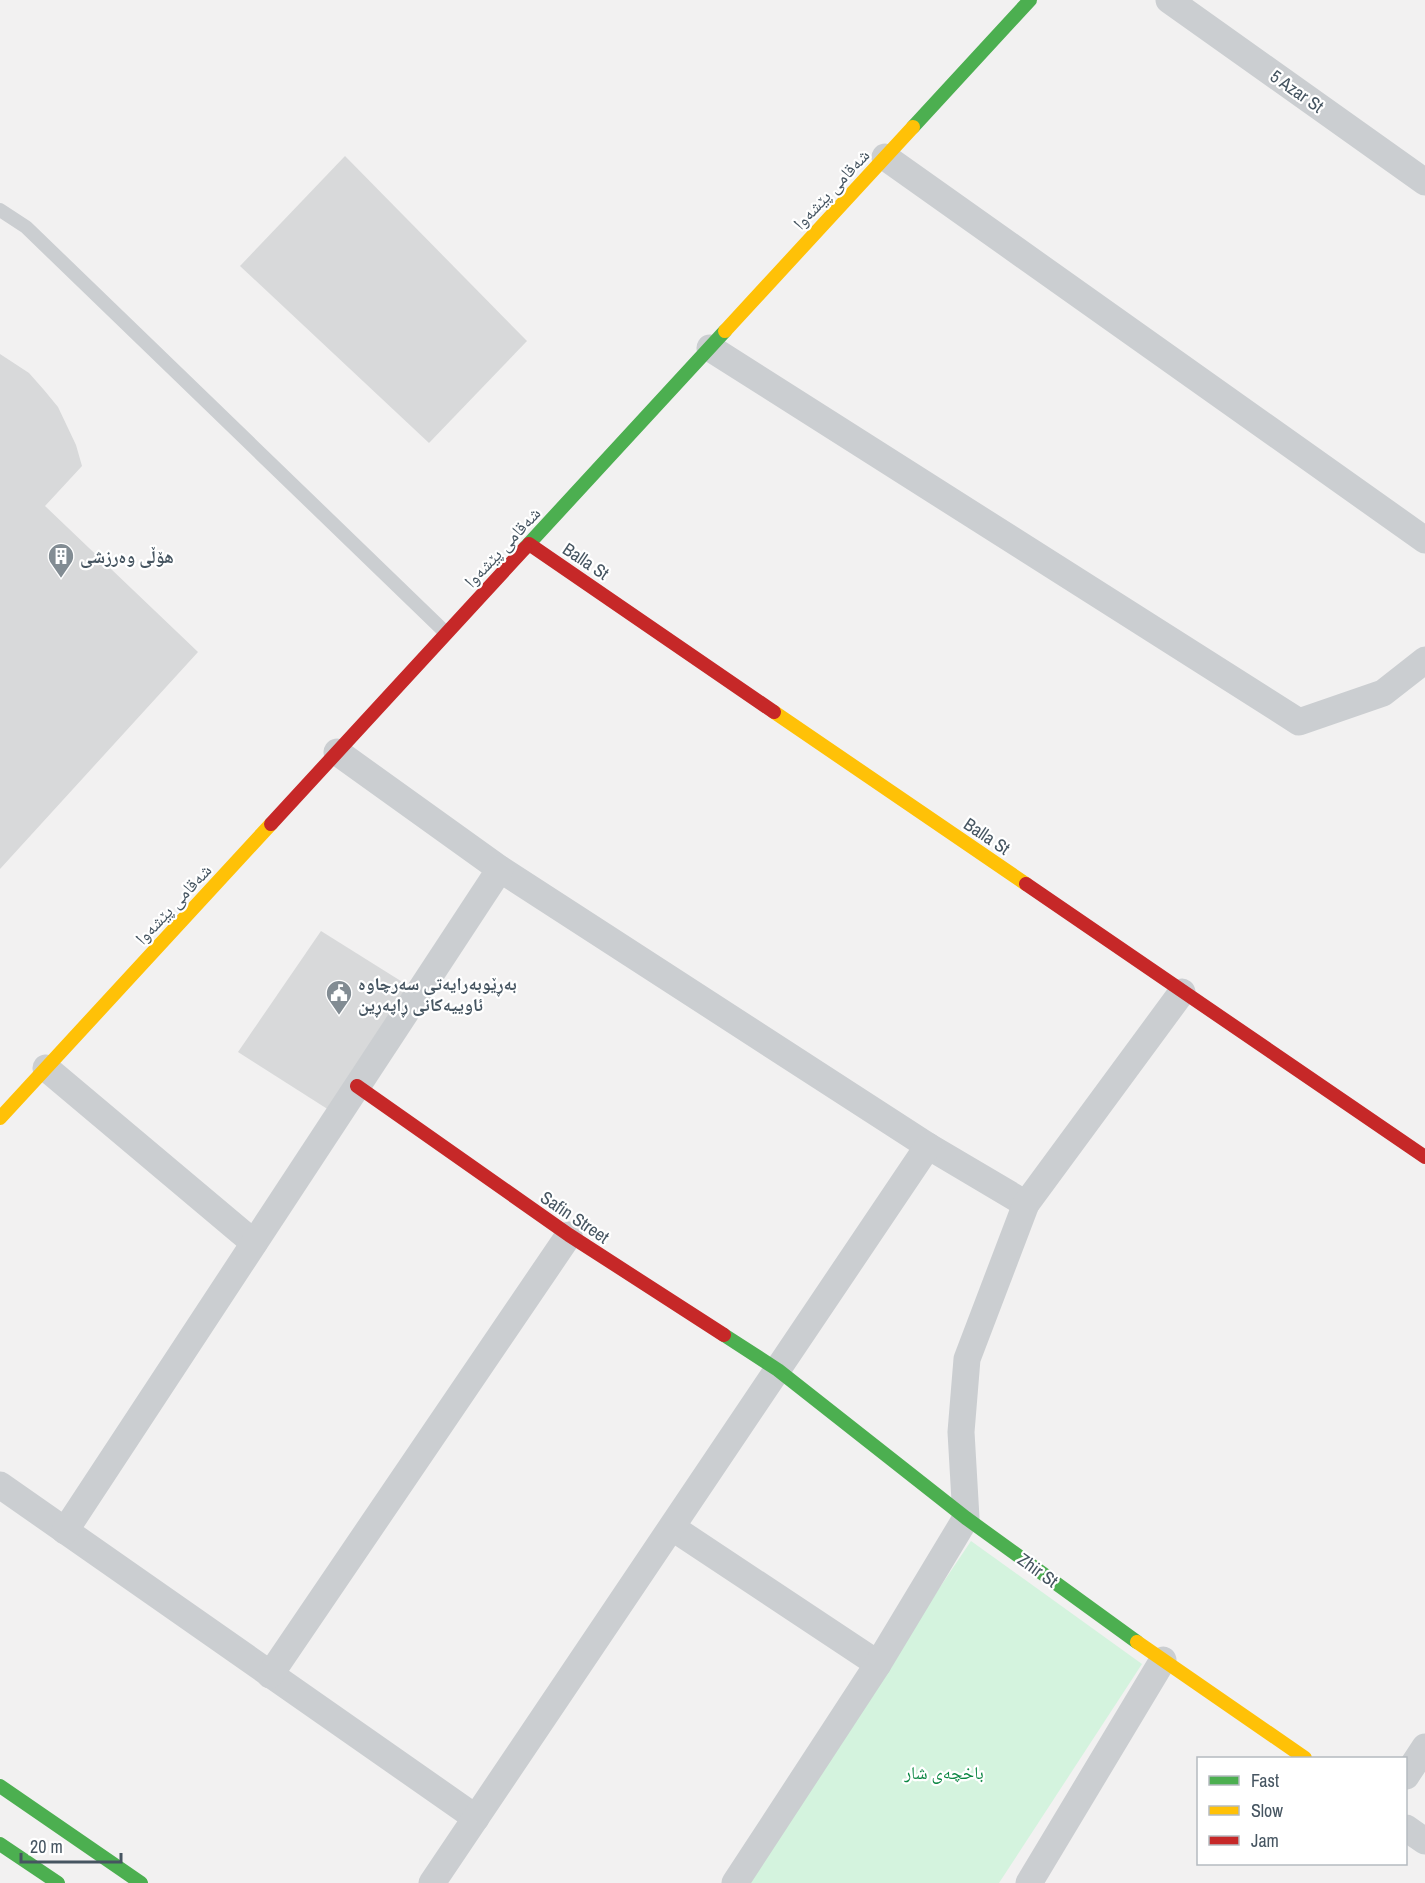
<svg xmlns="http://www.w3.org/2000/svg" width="1425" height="1883" viewBox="0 0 1425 1883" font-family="'Archivo Narrow','Noto Naskh Arabic',sans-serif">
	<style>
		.green { fill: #d4f3de }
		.building { fill: #d8d9da }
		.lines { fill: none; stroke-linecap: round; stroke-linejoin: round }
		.lane { stroke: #cbced1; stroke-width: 14 }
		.street { stroke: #cbced1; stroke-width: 27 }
		.fast { stroke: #4caf50; stroke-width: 14 }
		.slow { stroke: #ffc107; stroke-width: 14 }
		.jam { stroke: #c62828; stroke-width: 14 }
		.labels { text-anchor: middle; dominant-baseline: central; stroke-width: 4.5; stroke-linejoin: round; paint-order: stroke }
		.street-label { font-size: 18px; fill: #465561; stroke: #fff }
		.poi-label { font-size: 18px; font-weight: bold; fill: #465561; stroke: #fff; text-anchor: start }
		.park-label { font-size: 18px; fill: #0c8743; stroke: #fff }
	</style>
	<rect width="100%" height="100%" fill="#f2f1f1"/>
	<path class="green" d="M971,1541L1142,1664L999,1883H741Z"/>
	<g class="building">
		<path d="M345,156L527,341L429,443L240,266Z"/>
		<path d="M0,354L29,373L44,390L58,407L76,445L82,466L45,506L198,652L0,869Z"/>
		<path d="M321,931L412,988L329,1110L238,1052Z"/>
	</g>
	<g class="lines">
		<path class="lane" d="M0,210L26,227L446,633"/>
		<g class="street">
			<path d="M1169,0L1425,182"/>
			<path d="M885,157L1425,540"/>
			<path d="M710,348L1299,722L1383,693L1425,660"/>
			<path d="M337,752L500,869L928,1146L1026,1204"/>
			<path d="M46,1068L254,1243"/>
			<path d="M0,1485L476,1818"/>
			<path d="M673,1528L878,1664"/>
			<path d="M65,1531L500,869"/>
			<path d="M270,1675L569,1235"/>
			<path d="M1406,1776L1425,1747"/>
			<path d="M1406,1828L1425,1841"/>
			<path d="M432,1883L928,1146"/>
			<path d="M735,1883L878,1664L966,1518L961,1432L967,1359L1026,1204L1182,992"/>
			<path d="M1029,1883L1163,1660"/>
		</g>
		<g class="fast">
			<path d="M913,127L1030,0"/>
			<path d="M525,548L725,331"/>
			<path d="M724,1335L778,1370L966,1518L1137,1642"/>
			<path d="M0,1786L141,1883"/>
			<path d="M0,1844L58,1883"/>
		</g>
		<g class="slow">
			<path d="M725,331L913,127"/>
			<path d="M774,712L1026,884"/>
			<path d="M0,1118L271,824"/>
			<path d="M1137,1642L1305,1758"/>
		</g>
		<g class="jam">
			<path d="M529,544L774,712"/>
			<path d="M271,824L525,548"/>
			<path d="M1026,884L1425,1157"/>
			<path d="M357,1086L569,1235L724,1335"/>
		</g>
	</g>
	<defs>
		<g id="building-pin" transform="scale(1.35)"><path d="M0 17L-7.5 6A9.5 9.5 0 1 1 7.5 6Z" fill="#828c93" stroke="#fff"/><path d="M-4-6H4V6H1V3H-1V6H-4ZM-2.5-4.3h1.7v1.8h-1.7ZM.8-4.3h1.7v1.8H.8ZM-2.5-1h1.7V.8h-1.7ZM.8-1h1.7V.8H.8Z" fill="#fff"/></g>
		<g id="civic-pin" transform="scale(1.35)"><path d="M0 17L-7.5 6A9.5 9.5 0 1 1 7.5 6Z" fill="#828c93" stroke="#fff"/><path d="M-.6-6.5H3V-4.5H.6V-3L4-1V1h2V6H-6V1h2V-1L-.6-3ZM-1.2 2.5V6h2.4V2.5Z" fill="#fff"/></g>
	</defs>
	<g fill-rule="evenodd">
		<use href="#building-pin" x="61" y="556"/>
		<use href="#civic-pin" x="339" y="993"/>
	</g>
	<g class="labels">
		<g class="street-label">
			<text transform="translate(1297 91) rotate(35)">5 Azar St</text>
			<text transform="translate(831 189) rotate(-47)">شەقامی پێشەوا</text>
			<text transform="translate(502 547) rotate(-47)">شەقامی پێشەوا</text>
			<text transform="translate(586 561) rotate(34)">Balla St</text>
			<text transform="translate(987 836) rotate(34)">Balla St</text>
			<text transform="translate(173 904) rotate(-47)">شەقامی پێشەوا</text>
			<text transform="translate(575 1217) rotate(34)">Safin Street</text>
			<text transform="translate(1038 1570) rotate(36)">Zhir St</text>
		</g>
		<g class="poi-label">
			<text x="80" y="556">هۆڵی وەرزشی</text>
			<text x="358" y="983">بەڕێوبەرایەتی سەرچاوە<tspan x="358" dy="21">ئاوییەکانی ڕاپەڕین</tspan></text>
		</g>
		<g class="park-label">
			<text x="944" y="1772">باخچەی شار</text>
		</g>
	</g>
	<rect x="1197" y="1757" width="210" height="108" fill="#ffffff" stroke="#b5bbc0" stroke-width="1.5"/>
	<rect x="1209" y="1776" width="30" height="9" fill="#4caf50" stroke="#b5bbc0" stroke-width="1.5"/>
	<text x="1251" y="1787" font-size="18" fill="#465561">Fast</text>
	<rect x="1209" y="1806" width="30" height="9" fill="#ffc107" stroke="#b5bbc0" stroke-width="1.5"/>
	<text x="1251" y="1817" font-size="18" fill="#465561">Slow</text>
	<rect x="1209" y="1836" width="30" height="9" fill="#c62828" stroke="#b5bbc0" stroke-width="1.5"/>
	<text x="1251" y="1847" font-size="18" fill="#465561">Jam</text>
	<path d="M21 1853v9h100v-9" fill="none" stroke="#465561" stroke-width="3"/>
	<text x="30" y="1853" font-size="18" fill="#465561" stroke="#ffffff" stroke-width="4.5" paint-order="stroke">20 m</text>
</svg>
